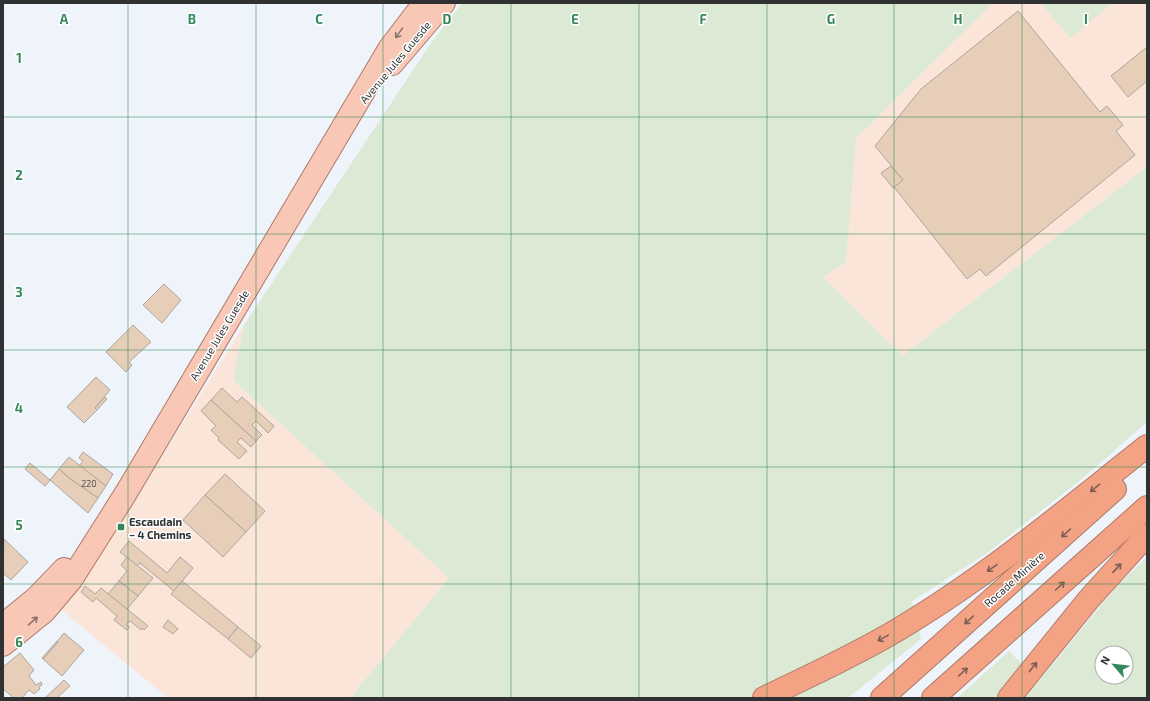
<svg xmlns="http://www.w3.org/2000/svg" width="1150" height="701" viewBox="0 0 1150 701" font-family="'Exo 2',sans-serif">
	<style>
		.industrial { fill: #fbe4d8 }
		.green { fill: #dce9d5; fill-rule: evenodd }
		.building { fill: #e6ceb8; stroke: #aca6a0 }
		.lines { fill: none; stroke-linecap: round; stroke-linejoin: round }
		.primary-casing { stroke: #ae7a68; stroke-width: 24 }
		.highway-casing { stroke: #ae7a68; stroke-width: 24 }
		.primary { stroke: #f8c7b5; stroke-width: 22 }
		.highway { stroke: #f3a284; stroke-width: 22 }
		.oneway { stroke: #89746e }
		.oneway2 { stroke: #7d5e53 }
		.grid { fill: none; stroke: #34885a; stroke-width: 1; stroke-opacity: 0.55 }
		.poi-dot { fill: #34885a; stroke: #fff; stroke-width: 1.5 }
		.labels { text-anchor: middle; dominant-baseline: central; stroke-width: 3; stroke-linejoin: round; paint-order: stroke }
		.number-label { font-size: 9px; fill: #5d5854 }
		.street-label { font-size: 11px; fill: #2f3133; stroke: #fff }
		.poi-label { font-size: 11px; font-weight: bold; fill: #2f3133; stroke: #fff; text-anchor: start }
		.grid-label { font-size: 13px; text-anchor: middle; font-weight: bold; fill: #34885a; stroke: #fff; stroke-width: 3; stroke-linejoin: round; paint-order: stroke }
	</style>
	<rect width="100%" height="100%" fill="#eff4fb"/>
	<g class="industrial">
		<path d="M993,3H1041L1070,37L1113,3H1147V167L902,356L823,277L846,262L856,138Z"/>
		<path d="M244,325L233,380L449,578L350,698H168L59,608L146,482Z"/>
	</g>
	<g class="green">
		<path d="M462,3H993L856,138L846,262L823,277L902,356L1147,167V422L1083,478L987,553L912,601L921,639L848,698H350L449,578L233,380L244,325L431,43Z"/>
		<path d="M1041,3H1113L1070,38Z"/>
		<path d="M1147,557V698H957L1009,651L1039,681L1116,587ZM1102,653H1126V677H1102Z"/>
	</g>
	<g class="building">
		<path d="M1018,11L1100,112L1107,106L1123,125L1116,131L1135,155L986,276L980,269L967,279L894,187L903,180L875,146L921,89Z"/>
		<path d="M1147,47V81L1128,97L1111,76Z"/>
		<path d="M891,166L903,180L893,188L881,173Z"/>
		<path d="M164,284L181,300L162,323L143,305Z"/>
		<path d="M133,325L151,342L129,362L132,365L126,372L106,352Z"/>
		<path d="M96,377L110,390L95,408L97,410L84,423L67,407Z"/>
		<path d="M222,388L237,402L242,397L274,426L268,433L256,421L252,425L262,435L256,441L211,400Z"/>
		<path d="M105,397L107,399L97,410L95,408Z"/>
		<path d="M211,400L256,441L251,447L241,438L237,442L247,451L239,459L218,440L219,438L211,430L216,426L201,411Z"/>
		<path d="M83,452L113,474L106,486L79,466L83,461L79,458Z"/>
		<path d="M69,457L106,486L98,498L69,478L59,469Z"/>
		<path d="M30,463L50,480L45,486L25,469Z"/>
		<path d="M59,469L69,478L98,498L88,513L50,480Z"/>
		<path d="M225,474L265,511L246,532L205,495Z"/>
		<path d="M205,495L246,532L223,557L183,520Z"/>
		<path d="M4,539L28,562L11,580L3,573Z"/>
		<path d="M129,541L167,573L180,557L193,568L174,591L140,563L137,566L120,552Z"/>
		<path d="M127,557L153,578L138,596L119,581L127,571L121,565Z"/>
		<path d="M119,581L138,596L127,609L108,594Z"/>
		<path d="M182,581L238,627L228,639L171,594Z"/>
		<path d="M85,586L95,594L101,588L148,626L144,630L142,628L141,630L130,621L126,625L129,627L127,630L114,620L117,616L96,598L93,602L81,592Z"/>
		<path d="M168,620L178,629L173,634L163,627Z"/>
		<path d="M238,627L261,646L251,658L228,639Z"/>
		<path d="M64,633L84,650L62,676L43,659Z"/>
		<path d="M57,641L58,642L43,659L42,658Z"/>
		<path d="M20,653L34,670L29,676L36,685L41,682L42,685L39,687L40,689L34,694L29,690L22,698H14L3,689V667Z"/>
		<path d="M64,680L70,686L57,698H45Z"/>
	</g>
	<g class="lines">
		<g class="primary-casing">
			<g id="primary">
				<path d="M392,64L444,3"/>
				<path d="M3,625L36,598L64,569"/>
				<path d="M3,645L44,612L71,580L126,493L389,49L424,3"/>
			</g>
		</g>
		<g class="highway-casing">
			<g id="highway">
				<path d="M764,698C809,676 856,655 899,629C988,576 1066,510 1147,446"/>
				<path d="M882,698L1115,489"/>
				<path d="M933,698L1147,507"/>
				<path d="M1009,698L1089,599L1147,535"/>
			</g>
		</g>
		<use href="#primary" class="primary"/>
		<use href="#highway" class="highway"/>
	</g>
	<defs><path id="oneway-shaft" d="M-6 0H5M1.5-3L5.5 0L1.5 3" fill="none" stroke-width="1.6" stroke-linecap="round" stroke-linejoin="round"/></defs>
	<g class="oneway">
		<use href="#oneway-shaft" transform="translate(399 33) rotate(125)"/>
		<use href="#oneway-shaft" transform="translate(33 621) rotate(-41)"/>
	</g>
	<g class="oneway2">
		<use href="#oneway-shaft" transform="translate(1095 488) rotate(141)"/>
		<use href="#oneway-shaft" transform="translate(1066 533) rotate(138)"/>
		<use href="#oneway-shaft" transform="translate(992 568) rotate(145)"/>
		<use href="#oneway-shaft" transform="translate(1117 568) rotate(-47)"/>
		<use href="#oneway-shaft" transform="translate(1060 586) rotate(-42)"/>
		<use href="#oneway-shaft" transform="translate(969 620) rotate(138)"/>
		<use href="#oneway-shaft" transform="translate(883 638) rotate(151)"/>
		<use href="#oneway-shaft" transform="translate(1033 667) rotate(-52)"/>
		<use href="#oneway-shaft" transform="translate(963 672) rotate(-42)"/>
	</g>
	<path class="grid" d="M128,3V698M256,3V698M383,3V698M511,3V698M639,3V698M767,3V698M894,3V698M1022,3V698M3,117H1147M3,234H1147M3,350H1147M3,467H1147M3,584H1147"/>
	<rect class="poi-dot" x="117" y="523" width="8" height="8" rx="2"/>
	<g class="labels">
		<g class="number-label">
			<text x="89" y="483">220</text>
		</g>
		<g class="street-label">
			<text transform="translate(395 62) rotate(-50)">Avenue Jules Guesde</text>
			<text transform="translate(219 335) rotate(-59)">Avenue Jules Guesde</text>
			<text transform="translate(1014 579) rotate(-42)">Rocade Minière</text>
		</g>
		<g class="poi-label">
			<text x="129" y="521">Escaudain<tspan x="129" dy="13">– 4 Chemins</tspan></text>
		</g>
	</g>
	<g class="grid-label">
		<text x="64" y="24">A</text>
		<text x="192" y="24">B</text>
		<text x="319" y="24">C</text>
		<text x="447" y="24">D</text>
		<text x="575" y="24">E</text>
		<text x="703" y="24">F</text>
		<text x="831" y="24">G</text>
		<text x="958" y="24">H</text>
		<text x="1086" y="24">I</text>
		<text x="19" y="63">1</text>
		<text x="19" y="180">2</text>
		<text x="19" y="297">3</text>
		<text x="19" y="413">4</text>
		<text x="19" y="530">5</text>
		<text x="19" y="647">6</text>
	</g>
	<rect width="1150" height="701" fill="none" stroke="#2f3133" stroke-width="8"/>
	<g transform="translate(1114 665) rotate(298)"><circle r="19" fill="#ffffff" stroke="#acadad"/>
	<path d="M0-3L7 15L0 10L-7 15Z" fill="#34885a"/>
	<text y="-6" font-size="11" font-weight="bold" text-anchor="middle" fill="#2f3133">N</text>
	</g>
</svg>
